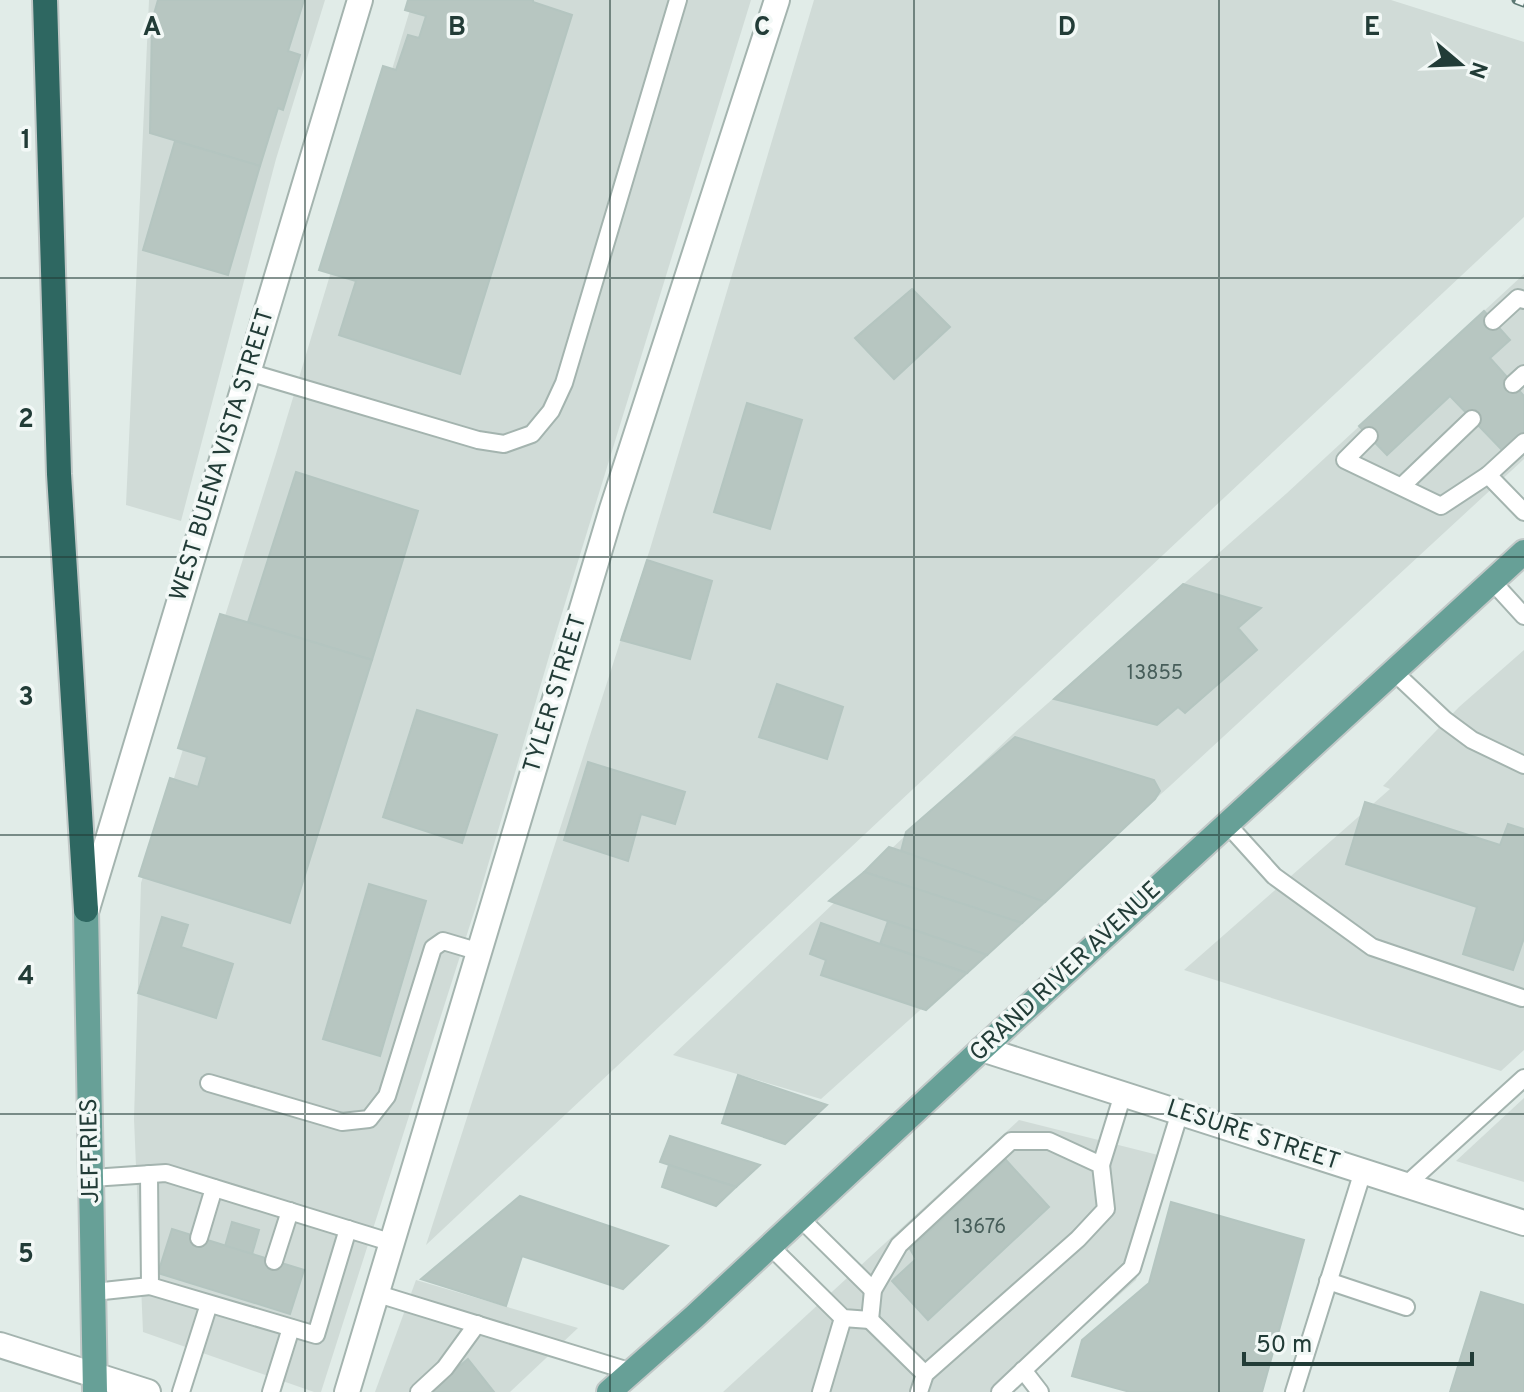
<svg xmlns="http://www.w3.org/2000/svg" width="1524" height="1392" viewBox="0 0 1524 1392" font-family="Overpass,sans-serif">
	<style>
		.built { fill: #d0dbd7 }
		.building { fill: #b7c6c1; stroke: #b4c5c0; stroke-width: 2 }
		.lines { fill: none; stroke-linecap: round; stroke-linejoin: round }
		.service-casing { stroke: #a4b4af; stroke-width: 20 }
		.minor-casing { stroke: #a4b4af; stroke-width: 28 }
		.tertiary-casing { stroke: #a4b4af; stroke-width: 28 }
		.primary-casing { stroke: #c1c8c7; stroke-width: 28 }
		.motorway-casing { stroke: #c1c8c7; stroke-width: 28 }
		.service { stroke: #fff; stroke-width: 16 }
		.minor { stroke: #fff; stroke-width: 24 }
		.tertiary { stroke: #fff; stroke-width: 24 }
		.primary { stroke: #67a097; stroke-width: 24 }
		.motorway { stroke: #2e6761; stroke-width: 24 }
		.rail-casing { stroke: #5c7873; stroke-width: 9 }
		.rail { stroke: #f2f8f6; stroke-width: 6; stroke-dasharray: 18; stroke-linecap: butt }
		.grid { fill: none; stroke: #223c37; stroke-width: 2; stroke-opacity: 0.55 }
		.labels { text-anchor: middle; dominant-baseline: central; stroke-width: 7; stroke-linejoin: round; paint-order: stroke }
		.number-label { font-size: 20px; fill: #475e5a }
		.street-label { font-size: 24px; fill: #223c37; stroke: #f2f8f6 }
		.grid-label { font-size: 26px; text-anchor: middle; font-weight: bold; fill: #223c37; stroke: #f2f8f6; stroke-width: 7; stroke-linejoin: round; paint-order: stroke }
	</style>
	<rect width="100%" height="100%" fill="#e1ece8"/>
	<g class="built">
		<path d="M149,0H325L276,159L181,521L126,505Z"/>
		<path d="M413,0H751L555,636L476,906L321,1392H314L143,1332L134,1119L141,883L276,454Z"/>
		<path d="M814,0H1391L1524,42V217L426,1245L650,549Z"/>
		<path d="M1524,274V459L1171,785L821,1099L673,1055L1013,734L1287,493Z"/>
		<path d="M1524,650V1050L1501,1071L1184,970L1390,789L1383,786L1459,707Z"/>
		<path d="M1524,1098V1182L1456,1161Z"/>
		<path d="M1019,1120L1174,1159L1136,1280L1071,1338L995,1392H723Z"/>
		<path d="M416,1280L578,1328L510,1392H375Z"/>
	</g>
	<g class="building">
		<path d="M158,0H304L288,51L300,55L283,110L278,108L260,166L150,133L152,21Z"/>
		<path d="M408,0H533V2L572,15L460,374L339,335L356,281L319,270L383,66L396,70L408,35L419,38L426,16L405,10Z"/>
		<path d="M175,141L260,166L228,275L143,250Z"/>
		<path d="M912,289L950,327L894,379L855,338Z"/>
		<path d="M1484,311L1510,340L1490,358L1524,396V434L1504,452L1450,396L1387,455L1359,426Z"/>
		<path d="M747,403L802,420L770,529L714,512Z"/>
		<path d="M296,472L418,511L372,660L248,622Z"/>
		<path d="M647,560L712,581L690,659L621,640Z"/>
		<path d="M1183,584L1261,608L1238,628L1257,650L1185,713L1178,707L1157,725L1054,699Z"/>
		<path d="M220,614L372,660L290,923L139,876L170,778L198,787L207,757L178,748Z"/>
		<path d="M777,684L843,707L827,759L759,737Z"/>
		<path d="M417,710L497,735L462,843L383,817Z"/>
		<path d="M1015,737L1154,780L1160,791L1155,799L1045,902L901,851L906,832Z"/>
		<path d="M588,762L685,792L675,824L641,814L628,861L564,840Z"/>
		<path d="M1365,802L1500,845L1508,824L1524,829V938L1513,970L1463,954L1477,907L1346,864Z"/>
		<path d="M889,847L901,851L1045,902L1022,923L864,872Z"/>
		<path d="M864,872L1022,923L987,955L829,901Z"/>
		<path d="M369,884L426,901L380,1056L323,1039Z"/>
		<path d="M162,917L188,925L181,947L233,964L216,1018L138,993Z"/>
		<path d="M888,921L987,955L967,973L880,944Z"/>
		<path d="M821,923L880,944L967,973L926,1010L821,975L826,960L810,954Z"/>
		<path d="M738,1075L827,1105L785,1144L722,1123Z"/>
		<path d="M670,1136L760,1165L736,1187L660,1162Z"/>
		<path d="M1006,1160L1049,1207L928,1320L892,1281L916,1259L910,1249Z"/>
		<path d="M669,1165L736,1187L716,1206L662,1187Z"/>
		<path d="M520,1196L668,1246L623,1289L522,1256L506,1306L421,1279Z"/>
		<path d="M1171,1202L1304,1240L1262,1392H1130L1072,1376L1082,1340L1149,1283Z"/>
		<path d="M232,1222L259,1230L242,1289L215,1281Z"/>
		<path d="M172,1229L304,1270L290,1314L158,1273Z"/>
		<path d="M1481,1292L1524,1305V1392H1450Z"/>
		<path d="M468,1359L494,1392H428Z"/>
	</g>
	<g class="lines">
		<g class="service-casing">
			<g id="service">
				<path d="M1493,321L1518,298L1524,300"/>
				<path d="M248,372L478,440L504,444L532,434L551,411L564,383L678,0"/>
				<path d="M1513,384L1524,374"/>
				<path d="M1369,436L1345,460L1441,506L1488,475L1524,442"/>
				<path d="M1488,475L1524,512"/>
				<path d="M1402,486L1472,419"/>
				<path d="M1492,581L1524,616"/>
				<path d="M1394,672L1445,720L1472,740L1524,765"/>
				<path d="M1227,824L1274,876L1372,947L1522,998"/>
				<path d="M209,1083L342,1122L369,1119L387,1096L433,948L443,941L480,952"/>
				<path d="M1101,1165L1123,1094"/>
				<path d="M149,1174L150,1286L316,1335L348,1229"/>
				<path d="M92,1178L166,1173L393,1243"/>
				<path d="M1406,1185L1524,1078"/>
				<path d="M800,1218L873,1290"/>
				<path d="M199,1238L214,1188"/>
				<path d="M770,1246L843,1318L870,1320L873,1290L899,1245L1011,1141H1049L1101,1165L1106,1209L1078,1239L925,1374L919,1392"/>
				<path d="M274,1261L290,1211"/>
				<path d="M1328,1281L1406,1307"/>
				<path d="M94,1292L150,1286"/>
				<path d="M378,1294L632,1372"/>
				<path d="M870,1320L925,1374"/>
				<path d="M1023,1370L1040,1392"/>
				<path d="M181,1392L209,1304"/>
				<path d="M271,1392L291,1328"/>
				<path d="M419,1392L445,1368L477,1324"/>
				<path d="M821,1392L843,1318"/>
				<path d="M1000,1392L1132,1268L1180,1112"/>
				<path d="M1294,1392L1363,1171"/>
			</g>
		</g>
		<g class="minor-casing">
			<g id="minor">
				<path d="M87,909L360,0"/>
				<path d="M982,1049L1524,1223"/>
				<path d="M347,1392L612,509L777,0"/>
			</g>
		</g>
		<g class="tertiary-casing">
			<path id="tertiary" d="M0,1345L148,1392"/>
		</g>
		<g class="primary-casing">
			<g id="primary">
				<path d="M86,910L95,1392"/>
				<path d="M609,1392L694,1317L982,1049L1524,552"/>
			</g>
		</g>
		<g class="motorway-casing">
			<path id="motorway" d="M45,0L59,474L86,910"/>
		</g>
		<use href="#service" class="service"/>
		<use href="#minor" class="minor"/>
		<use href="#tertiary" class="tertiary"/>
		<use href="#primary" class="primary"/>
		<use href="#motorway" class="motorway"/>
		<g class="rail-casing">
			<path id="rail" d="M1516,0L1524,3"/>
		</g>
		<use href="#rail" class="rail"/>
	</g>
	<path class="grid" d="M305,0V1392M610,0V1392M914,0V1392M1219,0V1392M0,278H1524M0,557H1524M0,835H1524M0,1114H1524"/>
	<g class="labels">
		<g class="number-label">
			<text x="1155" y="674">13855</text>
			<text x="980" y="1228">13676</text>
		</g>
		<g class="street-label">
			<text transform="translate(223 455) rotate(-73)">WEST BUENA VISTA STREET</text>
			<text transform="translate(556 694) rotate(-73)">TYLER STREET</text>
			<text transform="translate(1066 972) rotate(-43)">GRAND RIVER AVENUE</text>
			<text transform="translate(1253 1136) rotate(18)">LESURE STREET</text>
			<text transform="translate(91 1151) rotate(-91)">JEFFRIES</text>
		</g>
	</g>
	<g class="grid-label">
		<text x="152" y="35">A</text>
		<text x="457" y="35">B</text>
		<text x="762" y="35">C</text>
		<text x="1067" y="35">D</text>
		<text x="1372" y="35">E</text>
		<text x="26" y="148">1</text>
		<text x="26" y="427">2</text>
		<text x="26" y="705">3</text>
		<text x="26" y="984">4</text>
		<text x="26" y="1262">5</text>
	</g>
	<g transform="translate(1460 64) rotate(109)" stroke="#f2f8f6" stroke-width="6" paint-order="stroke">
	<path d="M0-6L14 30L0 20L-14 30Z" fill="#223c37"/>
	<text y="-12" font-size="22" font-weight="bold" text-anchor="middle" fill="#223c37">N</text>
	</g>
	<path d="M1244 1352v12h228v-12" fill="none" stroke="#223c37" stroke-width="4"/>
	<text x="1256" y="1352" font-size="24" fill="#223c37" stroke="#f2f8f6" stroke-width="6" paint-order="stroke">50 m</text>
</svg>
